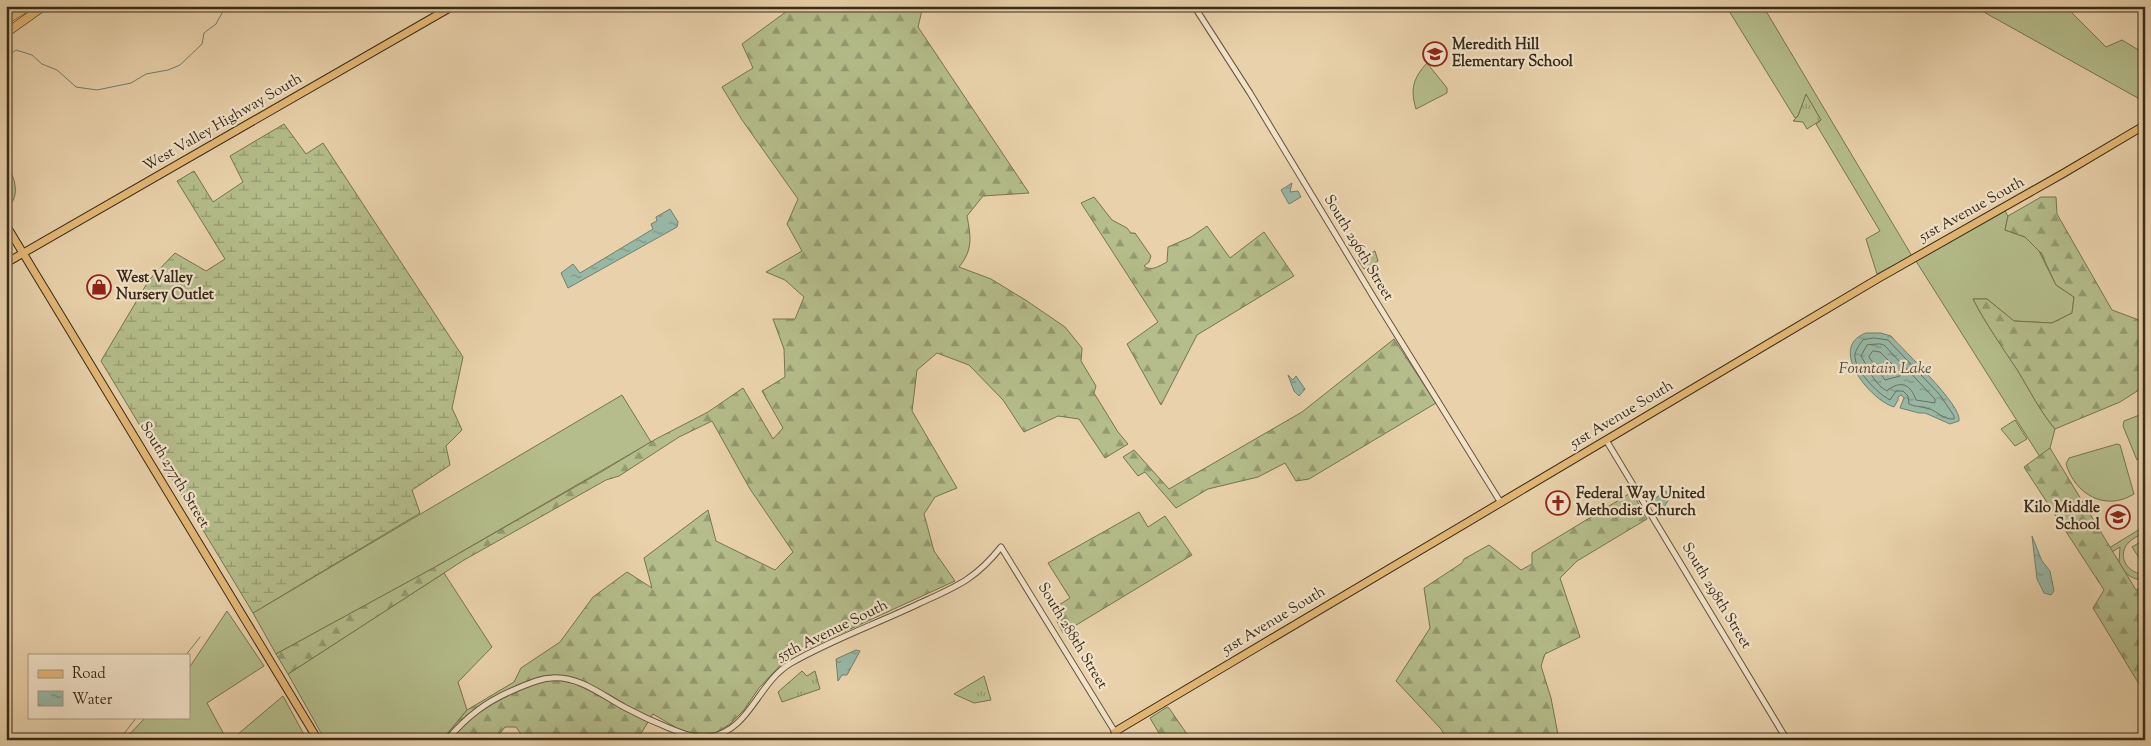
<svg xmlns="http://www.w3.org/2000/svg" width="2151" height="746" viewBox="0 0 2151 746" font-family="'Sorts Mill Goudy',serif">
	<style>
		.grass { fill: #b4bd8b; stroke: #767452 }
		.forest { fill: url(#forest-firs); stroke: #767452 }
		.wetland { fill: url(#wetland-marsh); stroke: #767452 }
		.park { fill: url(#park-tufts); stroke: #767452 }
		.water { fill: url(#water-ripples); stroke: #72806e }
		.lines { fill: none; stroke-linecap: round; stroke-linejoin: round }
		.shore { stroke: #687260; stroke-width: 1 }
		.stream { stroke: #72806e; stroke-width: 1 }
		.minor-casing { stroke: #65553e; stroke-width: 7 }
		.major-casing { stroke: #392b1a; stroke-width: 9 }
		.highway-casing { stroke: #392b1a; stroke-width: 9 }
		.minor { stroke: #f1e2c8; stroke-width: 5 }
		.major { stroke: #e4b976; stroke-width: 7 }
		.highway { stroke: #e4b976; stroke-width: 8 }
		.labels { text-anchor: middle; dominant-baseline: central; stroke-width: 4.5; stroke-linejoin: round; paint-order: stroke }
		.poi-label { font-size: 15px; font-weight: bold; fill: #392b1a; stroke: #f1e2c8; text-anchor: start }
		.street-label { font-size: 15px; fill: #392b1a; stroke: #f1e2c8 }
		.water-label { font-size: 16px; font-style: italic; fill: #514e3d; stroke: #f1e2c8 }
	</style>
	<defs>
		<pattern id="forest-firs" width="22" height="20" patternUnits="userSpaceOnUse" patternTransform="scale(1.25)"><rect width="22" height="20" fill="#b4bd8b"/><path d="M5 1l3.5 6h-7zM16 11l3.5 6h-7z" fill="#939a71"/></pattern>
		<pattern id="wetland-marsh" width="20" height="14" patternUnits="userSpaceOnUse" patternTransform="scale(1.25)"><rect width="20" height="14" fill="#b4bd8b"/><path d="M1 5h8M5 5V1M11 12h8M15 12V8" fill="none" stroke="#939a71"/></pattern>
		<pattern id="park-tufts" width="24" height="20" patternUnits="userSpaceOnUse" patternTransform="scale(1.25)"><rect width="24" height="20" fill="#b4bd8b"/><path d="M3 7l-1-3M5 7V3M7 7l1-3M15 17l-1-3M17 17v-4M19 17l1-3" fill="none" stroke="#939a71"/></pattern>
		<pattern id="water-ripples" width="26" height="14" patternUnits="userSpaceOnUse" patternTransform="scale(1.25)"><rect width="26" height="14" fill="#98b8a6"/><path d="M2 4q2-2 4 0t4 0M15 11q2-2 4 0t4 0" fill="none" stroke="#7d9686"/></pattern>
	</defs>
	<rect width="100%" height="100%" fill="#e9d2ab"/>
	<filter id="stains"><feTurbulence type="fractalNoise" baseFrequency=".004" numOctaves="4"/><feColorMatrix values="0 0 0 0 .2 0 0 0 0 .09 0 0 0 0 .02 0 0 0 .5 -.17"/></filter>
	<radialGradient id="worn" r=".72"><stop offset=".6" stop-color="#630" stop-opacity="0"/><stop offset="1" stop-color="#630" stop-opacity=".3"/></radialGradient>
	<g class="grass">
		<path d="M1726,6H1763L1912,256L1877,274L1866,239L1880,231L1816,124L1821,120L1806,95L1798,116L1795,118Z"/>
		<path d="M1973,6H2065L2106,47L2122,40L2145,54V102Z"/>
		<path d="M1427,63L1447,88V93L1416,109C1410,90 1413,78 1427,63Z"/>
		<path d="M2003,208L2008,216L2005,230L2025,237L2039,251L2056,285L2074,297L2072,313L2052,323L2014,321L1987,299H1973C1986,325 2003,347 2018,371C2030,391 2040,411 2055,429L2050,448L2040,457L1914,258Z"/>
		<path d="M622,395L651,442L437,566L276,654L253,613Z"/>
		<path d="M2145,413V455L2137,460L2123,426L2124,421Z"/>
		<path d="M2015,420L2027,439L2015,446L2001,429Z"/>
		<path d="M2117,444L2120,445L2134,494C2105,512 2075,494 2066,464L2069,458Z"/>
		<path d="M2145,526V532C2139,535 2132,539 2128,543C2116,557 2129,575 2145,574V580C2131,580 2125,574 2119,562L2120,547L2112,552L2109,548Z"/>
		<path d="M2145,539V567L2132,547Z"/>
		<path d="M444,573L492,647L458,682L467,710L442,740H325L288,674Z"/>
		<path d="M227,611L264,666L207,703L227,740H124L146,717H189V668Z"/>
		<path d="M283,696L307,740H231Z"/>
	</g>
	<g class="forest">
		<path d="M794,6H923L918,27L1029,193L983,196L967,216C971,237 973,250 959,267L991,279L1027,301L1065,327L1082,348L1081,361L1096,386L1094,393L1118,432L1128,444L1105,458L1079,419L1058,416L1024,432L1003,400L969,365L937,353L917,370L912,411L957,488L935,497L924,514L934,551L955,581L787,658L759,688L744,710L730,724L715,733H685L653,714L637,740H525L516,727H505L495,740H442L467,710L514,682L521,668L560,642L593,597L627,572L652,588L644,558L708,510L716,541L775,570L793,552L750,489L712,421L679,437L619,476L606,480L464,560L288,674L276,654L437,566L601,472L654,440L708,412L743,388L773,439L783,428L762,391L785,377L784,349L773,319H795L804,297L785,280L766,272L802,251L787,224L798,199L742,120L722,87L753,68L742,44Z"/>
		<path d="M6,161C13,177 21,190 10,206L6,201Z"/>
		<path d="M1094,197L1112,220L1127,228L1131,233H1135L1151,256L1149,262L1144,266C1151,272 1159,266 1167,262L1168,247L1191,237L1207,226L1230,258L1264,232L1294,276L1197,335L1161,405L1127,344L1158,322L1081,203Z"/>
		<path d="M2041,197H2056L2057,214L2112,310L2139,320L2145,318V386L2120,402L2055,429C2040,411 2030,391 2018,371C2002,347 1986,324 1973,299H1987L2014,321L2052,323L2072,313L2074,297L2056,285L2041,253L2025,237L2005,230L2008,216Z"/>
		<path d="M1394,339L1436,403L1309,479L1296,481L1285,463L1258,477L1208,489L1176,508L1145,472L1138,476L1123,457L1134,450L1169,489L1302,412Z"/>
		<path d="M2050,448L2136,590L2145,586V694L2093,608L2104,590L2024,467Z"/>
		<path d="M1632,492L1647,519L1577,561L1560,578L1580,637L1545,654L1541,666L1551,698L1559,740H1447L1441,729L1396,681L1430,628L1424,588L1462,563L1464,559L1489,545L1521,570L1532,564V553Z"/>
		<path d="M1139,512L1148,527L1165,516L1192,555L1063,633L1051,610L1070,598L1048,563Z"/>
		<path d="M1167,707L1169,708L1191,740H1163L1150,718Z"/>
	</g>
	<path class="wetland" d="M284,124L306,154L323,143L463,357L452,408L462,430L446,446L450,465L412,490L420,513L253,613L101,361L149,280L175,253L206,271L225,259L177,181L194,171L213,202L243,182L230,156Z"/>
	<g class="park">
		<path d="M1806,94L1821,120L1807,129L1803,122L1793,121L1798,116Z"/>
		<path d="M1375,251L1378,261L1364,269L1358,260Z"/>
		<path d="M802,671L807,676L815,671L820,689L782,702L778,692Z"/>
		<path d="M984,676L991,700L974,703L954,694Z"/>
	</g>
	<g class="water">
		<path d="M1292,183L1290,192L1298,191L1301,197L1289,204L1281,190Z"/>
		<path d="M670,209L678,222L677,227L568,288L561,273L573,264L580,273L653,229L651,224L657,221L656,217Z"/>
		<path d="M1866,333H1881L1891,336C1904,351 1963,406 1959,421L1950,424L1925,413H1919L1900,408L1904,398L1901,395L1898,397V400L1894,407C1870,400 1827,347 1866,333Z"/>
		<path d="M1288,375L1293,380L1296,376L1305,389L1299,396L1294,391Z"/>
		<path d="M1666,491L1670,497L1663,509H1658L1654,499Z"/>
		<path d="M2032,536L2042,561L2050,571L2054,591L2051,595L2044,593L2037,579Z"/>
		<path d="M856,650L860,651L847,675H842L838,681L836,659Z"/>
	</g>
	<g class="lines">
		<g class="shore">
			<path d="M1874,338L1888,340L1940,395L1954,416V419C1942,420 1936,409 1926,408C1920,406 1915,407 1909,404L1908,396L1903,391H1896L1890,400C1878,394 1853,369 1855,354C1856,349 1860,344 1863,340Z"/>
			<path d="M1880,344L1884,345L1935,399V403L1916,400C1911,385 1901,379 1887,391L1881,387L1874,379L1861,356L1867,345Z"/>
			<path d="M1873,351L1880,352L1900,372V376L1885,380L1869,357Z"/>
		</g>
		<g class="stream">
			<path d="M6,73L11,68L12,53L16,50L32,55L42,64L57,70L76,87L97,90L131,83L146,74L168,70L180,65L202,44L204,33L216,24L226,6"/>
			<path d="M186,655L200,637"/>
			<path d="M119,740L137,717"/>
		</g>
		<g class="minor-casing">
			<g id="minor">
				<path d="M1194,6L1250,93L1374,298L1501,503"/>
				<path d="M1606,440L1787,740"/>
				<path d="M447,740C467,716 487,701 516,689C528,684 540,678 552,678C579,676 602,695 624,707C639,715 654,722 669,728C681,733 695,739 709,737C750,731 757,683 791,663C831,640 876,624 918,604C955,587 975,580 1001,547L1115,732"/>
			</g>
		</g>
		<g class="major-casing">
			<g id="major">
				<path d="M6,225L318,740"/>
				<path d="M6,263L453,6"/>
				<path d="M1120,740L1115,732L1121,728L1879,278L2064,173L2145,125"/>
			</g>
		</g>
		<g class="highway-casing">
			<g id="highway">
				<path d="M6,20L29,6"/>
				<path d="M6,33L44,6"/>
			</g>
		</g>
		<use href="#minor" class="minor"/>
		<use href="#major" class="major"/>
		<use href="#highway" class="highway"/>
	</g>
	<defs>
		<g id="school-ring" transform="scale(1.25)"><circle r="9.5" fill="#f1e2c8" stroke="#8f2418" stroke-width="1.5"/><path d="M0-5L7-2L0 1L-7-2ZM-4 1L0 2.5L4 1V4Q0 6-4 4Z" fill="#8f2418"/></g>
		<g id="shop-ring" transform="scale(1.25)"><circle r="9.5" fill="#f1e2c8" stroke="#8f2418" stroke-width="1.5"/><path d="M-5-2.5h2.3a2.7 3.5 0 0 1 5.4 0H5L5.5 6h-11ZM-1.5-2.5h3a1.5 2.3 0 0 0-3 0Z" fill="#8f2418"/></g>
		<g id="church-ring" transform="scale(1.25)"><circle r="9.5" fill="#f1e2c8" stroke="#8f2418" stroke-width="1.5"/><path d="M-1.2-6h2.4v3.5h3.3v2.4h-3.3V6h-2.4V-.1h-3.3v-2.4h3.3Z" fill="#8f2418"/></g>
	</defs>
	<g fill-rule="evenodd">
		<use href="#school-ring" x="1435" y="54"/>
		<use href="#shop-ring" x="99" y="287"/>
		<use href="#church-ring" x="1558" y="503"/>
		<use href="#school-ring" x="2118" y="517"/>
	</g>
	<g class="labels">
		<g class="poi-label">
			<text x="1452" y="45">Meredith Hill<tspan x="1452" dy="17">Elementary School</tspan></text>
			<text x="116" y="278">West Valley<tspan x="116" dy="17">Nursery Outlet</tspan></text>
			<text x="1576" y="494">Federal Way United<tspan x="1576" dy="17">Methodist Church</tspan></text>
			<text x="2100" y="508" text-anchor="end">Kilo Middle<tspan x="2100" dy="17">School</tspan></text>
		</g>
		<g class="street-label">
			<text transform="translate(223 123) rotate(-30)">West Valley Highway South</text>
			<text transform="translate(1972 210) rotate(-29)">51st Avenue South</text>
			<text transform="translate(1358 248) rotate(59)">South 296th Street</text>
			<text transform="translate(1622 415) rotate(-31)">51st Avenue South</text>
			<text transform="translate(174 475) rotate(59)">South 277th Street</text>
			<text transform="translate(1716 596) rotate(59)">South 298th Street</text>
			<text transform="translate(1274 621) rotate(-31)">51st Avenue South</text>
			<text transform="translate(833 631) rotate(-26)">55th Avenue South</text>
			<text transform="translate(1072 636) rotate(59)">South 288th Street</text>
		</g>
		<g class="water-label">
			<text x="1885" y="369">Fountain Lake</text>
		</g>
	</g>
	<rect width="2151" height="746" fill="none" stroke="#e9d2ab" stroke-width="25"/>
	<rect x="8" y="8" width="2136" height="731" fill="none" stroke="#392b1a" stroke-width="2.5"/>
	<rect x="12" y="12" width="2126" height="721" fill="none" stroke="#392b1a"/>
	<rect x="28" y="654" width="162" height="65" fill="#f1e2c8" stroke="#a79982"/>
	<rect x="38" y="670" width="25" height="8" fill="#e4b976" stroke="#a79982"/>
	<text x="72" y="678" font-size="15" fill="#392b1a">Road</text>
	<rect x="38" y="691" width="25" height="15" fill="url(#water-ripples)" stroke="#a79982"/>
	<text x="72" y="704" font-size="15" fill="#392b1a">Water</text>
	<rect width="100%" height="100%" filter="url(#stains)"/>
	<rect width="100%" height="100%" fill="url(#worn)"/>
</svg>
